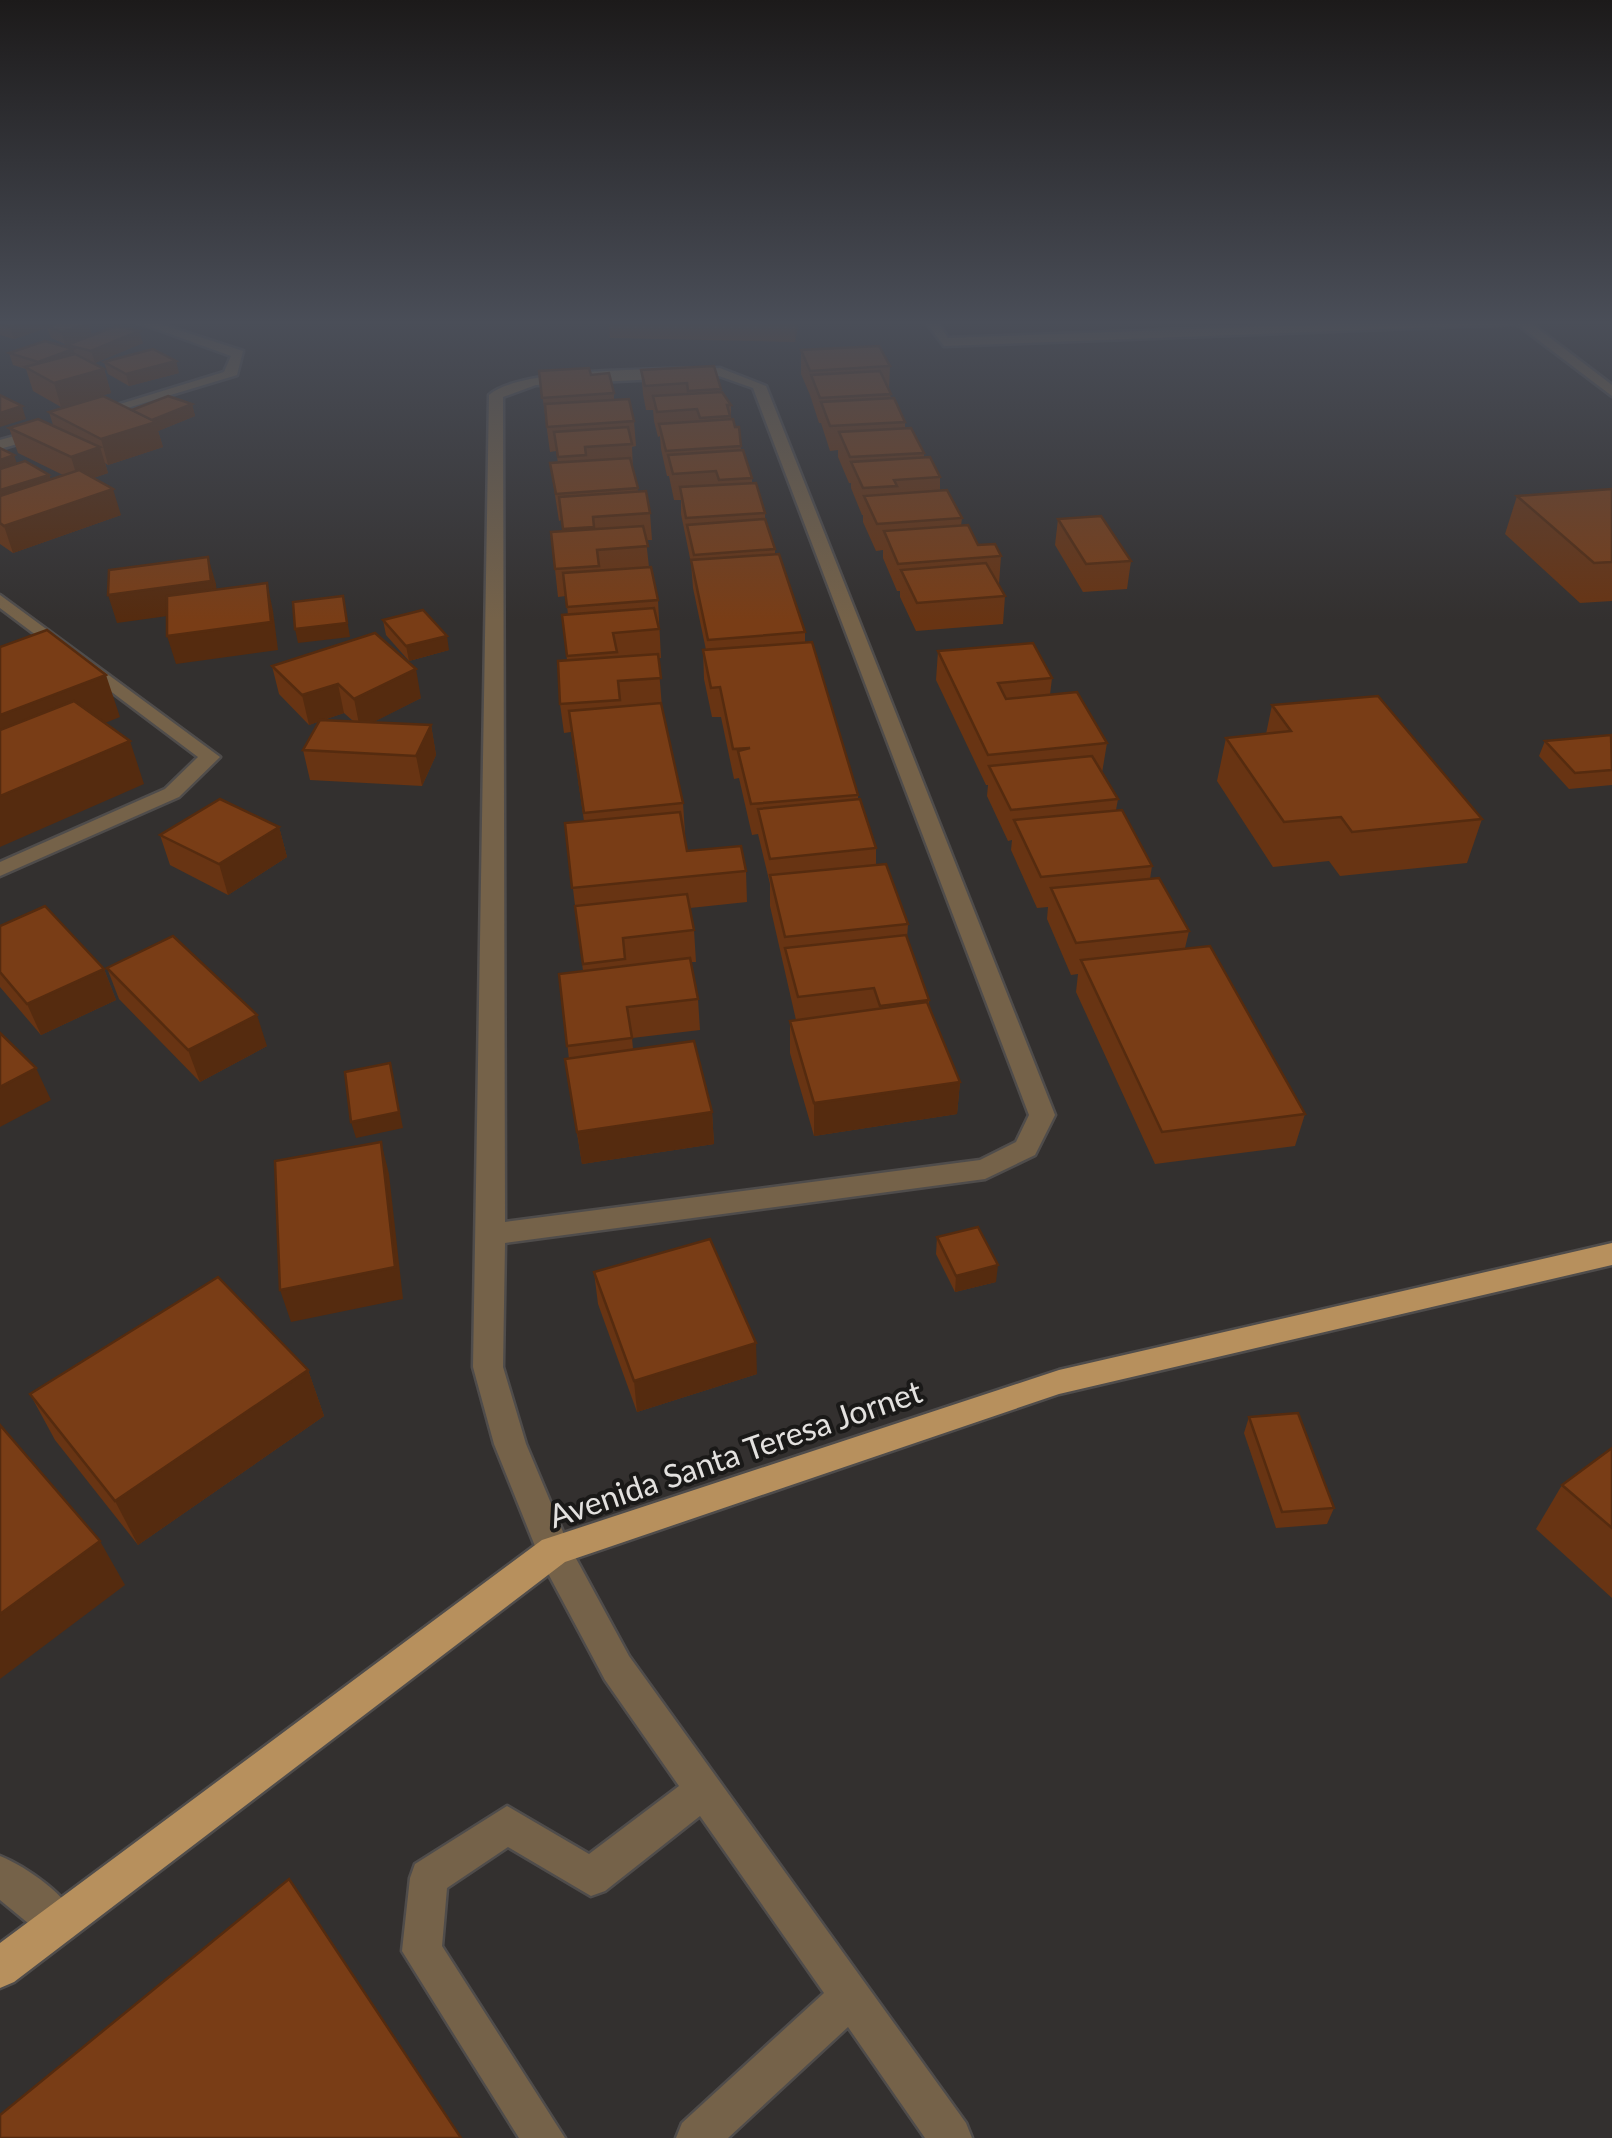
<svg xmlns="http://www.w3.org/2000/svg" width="1612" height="2138" viewBox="0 0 1612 2138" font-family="Lato,sans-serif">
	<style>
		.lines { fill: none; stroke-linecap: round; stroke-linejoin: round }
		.lane-casing { stroke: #4f4c4b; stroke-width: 5 }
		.street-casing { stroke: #4f4c4b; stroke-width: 5 }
		.primary-casing { stroke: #4f4c4b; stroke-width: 5 }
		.lane { fill: #756249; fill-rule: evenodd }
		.street { fill: #756249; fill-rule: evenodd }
		.primary { fill: #b7905d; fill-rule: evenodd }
		.wall { fill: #683413; fill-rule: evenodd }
		.shaded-wall { fill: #552b0f }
		.building { fill: #793d16; stroke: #552b0f; stroke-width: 2.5 }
		.labels { text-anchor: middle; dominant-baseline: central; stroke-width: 8; stroke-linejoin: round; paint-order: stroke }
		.near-street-label { font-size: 32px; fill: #e3e1df; stroke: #1a1918 }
	</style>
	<rect width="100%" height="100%" fill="#33302f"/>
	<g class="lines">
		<g class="lane-casing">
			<path id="lane" d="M554,1536L566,1540L629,1656L966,2123L972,2138H925L848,2027L728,2138H676L682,2123L824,1993L700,1816L605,1891L591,1896L508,1847L447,1888L442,1946L565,2138H519L402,1951L410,1878L415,1864L507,1806L589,1854L679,1786L605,1680L542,1562L537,1551L542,1540Z"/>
		</g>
		<g class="street-casing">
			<g id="street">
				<path d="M134,321H151L243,351L237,375L91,419V413L224,372L231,356Z"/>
				<path d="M925,321H937L948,338L1420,321H1528L1612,385V396L1517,324L944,346Z"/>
				<path d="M720,368L766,386L1055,1115L1035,1155L985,1179L505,1243L503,1367L526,1444L571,1551L566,1562L554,1566L542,1562L537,1551L494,1444L473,1367L489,395C521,366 671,370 720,368ZM719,376L753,388L1029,1115L1016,1142L980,1160L505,1222L503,397L536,385Z"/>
				<path d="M43,428L50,432L48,435L0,449V440Z"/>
				<path d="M0,595L220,757L179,797L0,876V862L165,789L198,757L0,608Z"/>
				<path d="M0,1856C27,1867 68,1896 79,1923L73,1937L59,1943L45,1937L0,1900Z"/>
			</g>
		</g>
		<g class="primary-casing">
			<path id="primary" d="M1612,1243V1265L1059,1394L565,1562L14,1982L0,1988V1943L542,1540L1059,1370Z"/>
		</g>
		<use href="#lane" class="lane"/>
		<use href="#street" class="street"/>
		<use href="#primary" class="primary"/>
	</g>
	<g class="wall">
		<path d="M0,321L88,324L92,335L143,343L95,363L91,362L104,369L111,393L61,407L33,391L26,369L13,365L9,353L68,348L67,345L90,336L65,344L51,338L47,328L14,339L0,335Z"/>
		<path d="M609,321H799L795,342L610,338Z"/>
		<path d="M801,350L890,366L889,390L891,398L905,422V428L924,453V457L940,477V490L962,518L961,526L978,545L1001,556L999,584L1005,596L1003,624L916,631L900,597V591H897L883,558V550L876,551L863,522V515H862L851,488V483H849L838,457V450L830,451L821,423H819L810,395L801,374Z"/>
		<path d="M104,362L179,373L129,386L108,374Z"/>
		<path d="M641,370L721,389V392L731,405V420L735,427H739L741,450L752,478V484L765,513V519L775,549V555L805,632V643L858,795V799L876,848V865L908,924L907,938L929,1000V1007L960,1082L957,1114L814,1136L790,1053V1021L796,1020L770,906V884L758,834L752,835L739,778L734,779L721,717H712L704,679L703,650H706L693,588L691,563L681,514V500H674L669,476H667L661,449L660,436L658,437L654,421L653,410H646L643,394Z"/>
		<path d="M539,371L591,375L614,393V399L634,421L636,446L632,447L633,470L638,491L650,513L652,540H646L649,567L658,600L661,658H658L662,707L683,803L685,833H684L687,851L746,871L747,902L690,908L694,930L696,962H691L698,999L700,1030L632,1038L633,1049L712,1112L714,1144L582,1164L565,1059H569L559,974L583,971L565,823L584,821L571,732L564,733L560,704L567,660L562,615H568L566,596L558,597L551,532L563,531L561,520L559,521L550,463H558L556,451L550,452Z"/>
		<path d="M192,404L195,416L158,431L163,447L108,465L105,463L108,473L93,478L121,515L13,553L0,544V448L17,464L49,475L51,480L63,475L18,453L9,428L53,425L49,412L132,410Z"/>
		<path d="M1612,489V601L1580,603L1505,534L1517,496Z"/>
		<path d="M1058,519L1131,561L1127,589L1083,592L1055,545Z"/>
		<path d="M383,620L449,650L409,661L386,635Z"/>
		<path d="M938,651L1052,678L1050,695L1107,743L1102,773L1118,799L1116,810L1152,866L1150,879L1189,931L1185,948L1305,1114L1295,1146L1155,1164L1076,992L1078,974L1071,975L1047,919L1048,907L1037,908L1011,850L1012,840L1008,841L987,796L988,785H986L936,680Z"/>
		<path d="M272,666L421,698L373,722L431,725L436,755L422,786L310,780L303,750L320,721L309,725L279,694ZM344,713L353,721L323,720Z"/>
		<path d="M1272,705L1482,819L1467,863L1340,876L1329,861L1273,867L1217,781L1226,738L1266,734Z"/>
		<path d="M1612,736V785L1569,789L1539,756L1545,741Z"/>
		<path d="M279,827L287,857L228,895L170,865L160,835Z"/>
		<path d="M0,926L104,969L116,1000L41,1035L0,987Z"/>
		<path d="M107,968L267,1046L200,1082L119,999Z"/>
		<path d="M937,1237L996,1282L955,1292L936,1254Z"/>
		<path d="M594,1272L757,1374L637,1412L598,1304Z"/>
		<path d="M308,1370L324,1416L138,1545L55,1440L30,1394Z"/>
		<path d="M1249,1417L1334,1508L1327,1524L1276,1528L1244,1433Z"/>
		<path d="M1612,1448V1598L1536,1529L1562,1485Z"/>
	</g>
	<g class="shaded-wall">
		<path d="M30,321H63L47,326V328L14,339L10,327Z"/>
		<path d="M795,321H799L795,342Z"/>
		<path d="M88,324L92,336L65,344L61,332Z"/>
		<path d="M139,331L143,343L95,363L91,351Z"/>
		<path d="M73,349L77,361L42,374L38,362Z"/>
		<path d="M176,361L179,373L129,386L126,374Z"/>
		<path d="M104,369L111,393L61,407L54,383Z"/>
		<path d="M192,404L195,416L158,431L163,447L108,465L101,439Z"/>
		<path d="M22,406L26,419L0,427V413Z"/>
		<path d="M100,447L108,473L79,483L71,457Z"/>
		<path d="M14,455L23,481L0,489V460Z"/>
		<path d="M49,475L58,501L0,520V490Z"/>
		<path d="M113,489L121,515L13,553L4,526Z"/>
		<path d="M208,557L216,584L218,609L117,623L108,595Z"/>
		<path d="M267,583L273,611L278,650L176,664L167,636Z"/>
		<path d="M343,596L350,637L298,643L295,629Z"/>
		<path d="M447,636L449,650L409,661L406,646Z"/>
		<path d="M416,669L421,698L360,729L354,699Z"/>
		<path d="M106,675L120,717L0,765V715Z"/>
		<path d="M338,684L344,713L309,725L302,695Z"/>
		<path d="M431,725L436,755L422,786L416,756Z"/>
		<path d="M130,741L144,784L0,847V796Z"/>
		<path d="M279,827L287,857L228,895L219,864Z"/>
		<path d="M104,969L116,1000L41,1035L27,1004Z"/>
		<path d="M257,1015L267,1046L200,1082L188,1050Z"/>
		<path d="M390,1063L403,1128L356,1138L351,1122Z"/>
		<path d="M36,1068L51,1100L0,1127V1087Z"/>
		<path d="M960,1082L957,1114L814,1136V1103Z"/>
		<path d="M712,1112L714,1144L582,1164L577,1132Z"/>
		<path d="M381,1142L389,1174L403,1299L291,1322L280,1290Z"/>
		<path d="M998,1265L996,1282L955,1292L956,1276Z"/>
		<path d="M756,1343L757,1374L637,1412L634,1381Z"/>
		<path d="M308,1370L324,1416L138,1545L115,1501Z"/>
		<path d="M100,1541L125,1585L0,1679V1614Z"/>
	</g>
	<g class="building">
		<path d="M0,321H30L10,327L0,324Z"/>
		<path d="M65,321H80L88,324L61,332L47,326Z"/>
		<path d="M116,326L139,331L91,351L67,345Z"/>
		<path d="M45,341L73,349L38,362L9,353Z"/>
		<path d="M879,346L890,366L810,371L801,350Z"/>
		<path d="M153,349L176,361L126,374L104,362Z"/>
		<path d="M75,354L104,369L54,383L25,367Z"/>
		<path d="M714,366L721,389L688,391L687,383L645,386L641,370Z"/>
		<path d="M589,368L591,375L609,373L614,393L542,398L539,371Z"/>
		<path d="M880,371L891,394L820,398L811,375Z"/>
		<path d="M722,392L731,405H727L730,416L700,418L697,409L657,412L653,396Z"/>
		<path d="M0,395L22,406L0,413Z"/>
		<path d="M103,396L156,422L101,439L49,412Z"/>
		<path d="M168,396L192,404L152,420L132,410Z"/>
		<path d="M894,398L905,422L830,426L821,402Z"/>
		<path d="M629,399L634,421L547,427L545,404Z"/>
		<path d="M38,419L100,447L71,457L9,428Z"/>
		<path d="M733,419L735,427H739L741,446L666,451L659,424Z"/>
		<path d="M628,427L632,444L585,447L586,455L558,457L554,432Z"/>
		<path d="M911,428L924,453L850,457L839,432Z"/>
		<path d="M0,448L14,455L0,460Z"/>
		<path d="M743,450L752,478L719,480L716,471L673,474L668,455Z"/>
		<path d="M930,457L940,477L894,480L897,486L863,488L851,462Z"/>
		<path d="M630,458L638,488L556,494L550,463Z"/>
		<path d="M25,461L49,475L0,490V469Z"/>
		<path d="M79,470L113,489L4,526L0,523V496Z"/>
		<path d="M756,483L765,513L686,518L680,487Z"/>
		<path d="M1612,489V562L1594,563L1517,496Z"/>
		<path d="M947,490L962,518L877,524L864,496Z"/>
		<path d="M646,491L650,513L593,517L594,527L563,529L559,497Z"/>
		<path d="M1101,516L1131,561L1086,564L1058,519Z"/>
		<path d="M765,519L775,549L694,555L687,525Z"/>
		<path d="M968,525L978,545L995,544L1001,556L898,564L884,531Z"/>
		<path d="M643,526L648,546L597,550L599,566L555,569L551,532Z"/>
		<path d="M779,554L805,632L708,640L691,560Z"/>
		<path d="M208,557L211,581L108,595L109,570Z"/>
		<path d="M986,563L1005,596L917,603L901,570Z"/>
		<path d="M651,567L658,600L567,607L563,573Z"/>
		<path d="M267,583L271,622L167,636V596Z"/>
		<path d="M343,596L347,623L295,629L293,602Z"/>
		<path d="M654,608L659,629L613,633L617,652L567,656L562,615Z"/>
		<path d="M423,610L447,636L406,646L383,620Z"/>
		<path d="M47,630L106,675L0,715V647Z"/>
		<path d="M375,633L416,669L354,699L338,684L302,695L272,666Z"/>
		<path d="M812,642L858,795L751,804L738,751L750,748L733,749L720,687L711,688L703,650Z"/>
		<path d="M1033,643L1052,678L998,683L1006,699L1077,692L1107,743L988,755L938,651Z"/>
		<path d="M658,654L661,678L618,681L620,700L560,704L558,661Z"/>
		<path d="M1378,696L1482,819L1352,832L1341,817L1284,822L1226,738L1291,731L1272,705Z"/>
		<path d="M74,701L130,741L0,796V730Z"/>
		<path d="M661,703L683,803L584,813L569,711Z"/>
		<path d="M320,720L431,725L416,756L303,750Z"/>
		<path d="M1611,735L1612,770L1575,773L1545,741Z"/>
		<path d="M1092,756L1118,799L1011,810L989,766Z"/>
		<path d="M220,799L279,827L219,864L160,835Z"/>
		<path d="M860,799L876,848L770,859L758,809Z"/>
		<path d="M1122,810L1152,866L1041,877L1014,820Z"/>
		<path d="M680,812L687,851L741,846L746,871L572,888L565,823Z"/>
		<path d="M886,864L908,924L785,937L770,875Z"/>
		<path d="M1159,878L1189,931L1076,943L1051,888Z"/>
		<path d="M687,894L694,930L623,938L625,959L583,964L575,906Z"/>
		<path d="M45,906L104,969L27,1004L0,972V926Z"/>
		<path d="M906,935L929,1000L880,1006L874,988L798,997L785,948Z"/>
		<path d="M173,936L257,1015L188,1050L107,968Z"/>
		<path d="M1210,946L1305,1114L1162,1132L1081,960Z"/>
		<path d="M690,958L698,999L627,1007L632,1038L567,1046L559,974Z"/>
		<path d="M927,1002L960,1082L814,1103L790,1021Z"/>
		<path d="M0,1033L36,1068L0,1087Z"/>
		<path d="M694,1041L712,1112L577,1132L565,1059Z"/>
		<path d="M390,1063L399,1112L351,1122L345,1072Z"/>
		<path d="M381,1142L395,1267L280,1290L275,1161Z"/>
		<path d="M978,1227L998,1265L956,1276L937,1237Z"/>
		<path d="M710,1239L756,1343L634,1381L594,1272Z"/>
		<path d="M218,1277L308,1370L115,1501L30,1394Z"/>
		<path d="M1298,1413L1334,1508L1282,1512L1249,1417Z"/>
		<path d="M0,1425L100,1541L0,1614Z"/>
		<path d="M1612,1448V1528L1562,1485Z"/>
		<path d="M289,1879L461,2138H0V2115Z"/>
	</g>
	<linearGradient id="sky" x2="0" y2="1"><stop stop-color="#1c1a1a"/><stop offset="0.52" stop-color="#4a4e58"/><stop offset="1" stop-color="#4a4e58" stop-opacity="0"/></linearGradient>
	<rect width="1612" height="620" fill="url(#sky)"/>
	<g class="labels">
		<g class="near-street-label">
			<text transform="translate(735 1453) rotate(-19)">Avenida Santa Teresa Jornet</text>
		</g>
	</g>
</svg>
